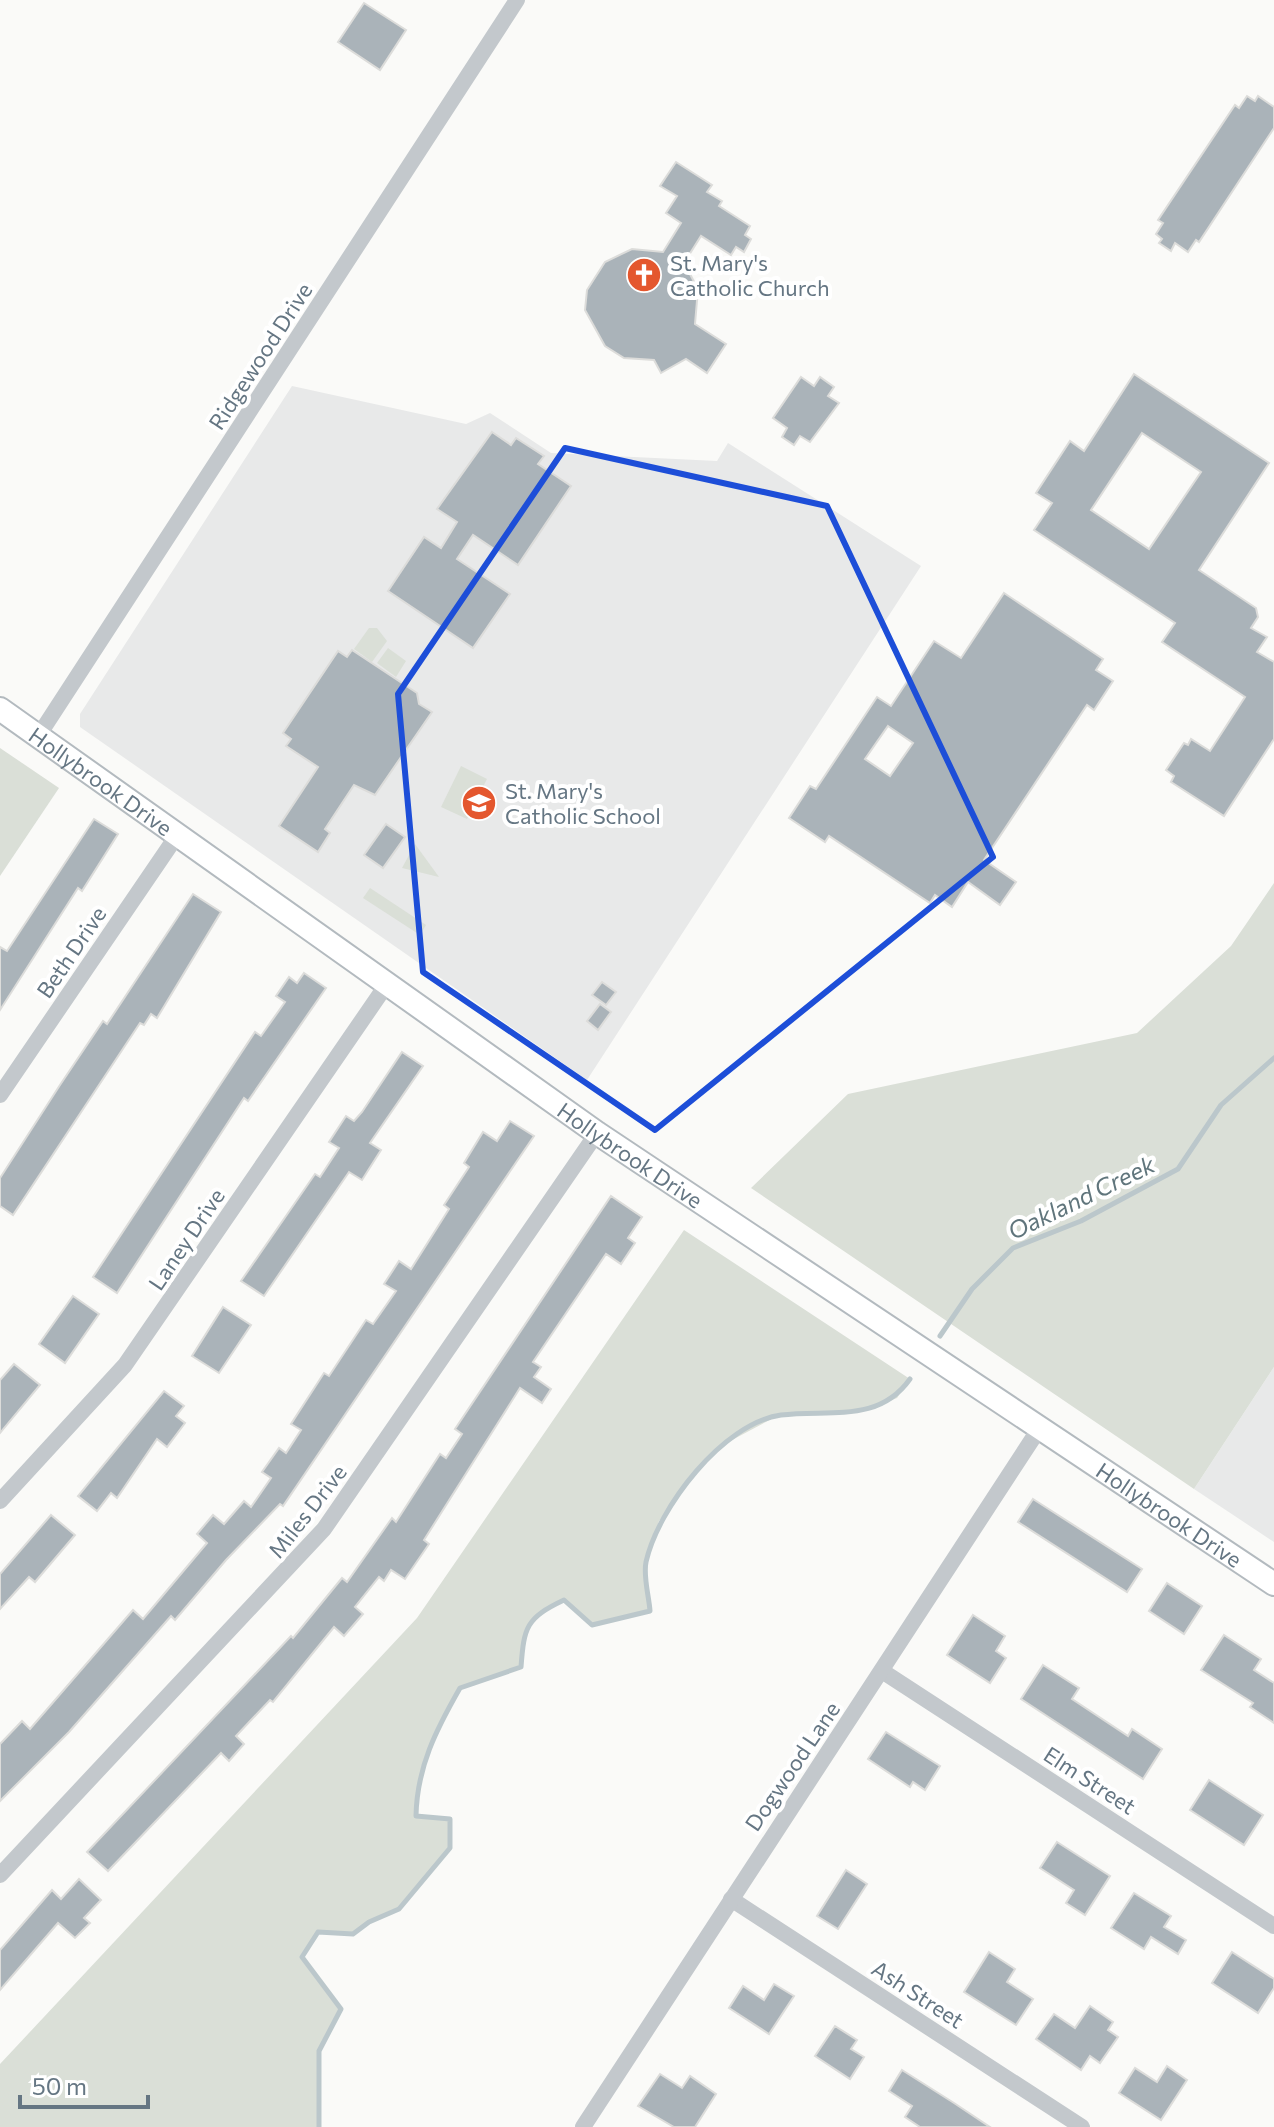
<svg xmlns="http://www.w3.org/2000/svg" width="1274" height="2127" viewBox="0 0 1274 2127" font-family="Commissioner,sans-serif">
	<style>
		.built { fill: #e8e9e9 }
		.green { fill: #dadfd7 }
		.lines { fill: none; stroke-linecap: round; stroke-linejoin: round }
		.stream { stroke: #bbc7cb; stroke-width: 5 }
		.building { fill: #aab3b9; stroke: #dcdcda; stroke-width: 2; fill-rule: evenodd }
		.secondary-casing { stroke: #b3babf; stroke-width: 26 }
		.minor { stroke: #c3c8cc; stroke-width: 16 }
		.secondary { stroke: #fff; stroke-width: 22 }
		.marked { fill: none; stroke: #1d4ed8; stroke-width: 6; stroke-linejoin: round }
		.labels { text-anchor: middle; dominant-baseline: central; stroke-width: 8; stroke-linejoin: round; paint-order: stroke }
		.poi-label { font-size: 22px; fill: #657683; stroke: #fff; text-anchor: start }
		.street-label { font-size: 22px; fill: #657683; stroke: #fff }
		.water-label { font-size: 24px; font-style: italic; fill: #60757c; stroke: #fff }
	</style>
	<rect width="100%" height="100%" fill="#fafaf8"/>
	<g class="built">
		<path d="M292,386L466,424L490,413L551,453L717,461L728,443L921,566L587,1080L80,727V714Z"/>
		<path d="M1274,1367V1542L1194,1489Z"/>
	</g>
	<g class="green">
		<path d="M369,628H377L387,641L372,662L354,649Z"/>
		<path d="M388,648L406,661L396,677L377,663Z"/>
		<path d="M0,748L59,788L0,876Z"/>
		<path d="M461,766L487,779L467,819L441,807Z"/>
		<path d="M415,844L439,877L402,868Z"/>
		<path d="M1274,883V1367L1194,1489L751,1188L848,1094L1137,1033L1231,946Z"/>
		<path d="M370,888L426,925L420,935L363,898Z"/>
		<path d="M684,1230L910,1379L897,1398L869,1409L779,1415L717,1448L659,1521L645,1565L650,1611L592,1625L563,1600C526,1618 524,1628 521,1667L460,1688C436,1729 417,1767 416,1816L450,1819V1848L399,1909L369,1922L353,1934L318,1932L302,1957L341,2009L319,2051V2127H0V2064L417,1618Z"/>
	</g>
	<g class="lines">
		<g class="stream">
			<path d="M940,1336L972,1289L1013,1248L1081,1221L1178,1169L1221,1105L1274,1058"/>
			<path d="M319,2127V2051L341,2009L302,1957L318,1932L353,1934L369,1922L399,1909L450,1848V1819L416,1816C417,1767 436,1730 460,1688L521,1667C524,1627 526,1618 564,1600L592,1625L650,1611C649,1596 643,1577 646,1562C658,1508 723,1423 781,1415C829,1409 878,1424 910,1379"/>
		</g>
	</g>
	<g class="building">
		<path d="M364,3L406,30L380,70L338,42Z"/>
		<path d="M1247,96L1255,101L1258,96L1274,107V128L1199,242L1196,240L1188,252L1175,243L1171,251L1159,243L1162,239L1156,234L1163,223L1158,220L1235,105L1239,108Z"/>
		<path d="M676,162L712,185L707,192L722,201L719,206L750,226L745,235L751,239L744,252L736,247L731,255L701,236L684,263L698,289L695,324L726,344L707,373L686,359L661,373L654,360L624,358L605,346L585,310L587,290L605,262L632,249L663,252L681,223L666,213L677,196L660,186Z"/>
		<path d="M1134,374L1269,463L1199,570L1256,608L1258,617L1251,628L1267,637L1257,652L1274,662V739L1224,816L1171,782L1174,776L1166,770L1184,743L1188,745L1191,739L1210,751L1245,697L1162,642L1175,623L1034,530L1052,503L1036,493L1070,441L1084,451ZM1142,433L1201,472L1149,549L1091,510Z"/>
		<path d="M801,377L814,386L820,377L834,387L828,396L839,403L810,442L800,436L794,445L782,437L787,428L773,418Z"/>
		<path d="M492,432L511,445L516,438L544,456L538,464L571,486L518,565L473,535L457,559L510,594L473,648L388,591L424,537L441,548L457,522L437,509Z"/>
		<path d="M1004,593L1103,659L1096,670L1113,681L1094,710L1087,705L984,860L1016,882L1000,905L968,882L952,907L935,895L930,903L829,836L825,842L789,818L810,786L816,789L877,697L891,706L934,641L961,658ZM888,726L913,743L890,776L865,759Z"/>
		<path d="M352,650L417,693L419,704L432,712L375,795L354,785L325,829L330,833L318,852L279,826L318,767L286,746L291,739L283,733L338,651L347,657Z"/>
		<path d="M94,819L118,834L82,891L78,888L0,1010V947L7,951Z"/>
		<path d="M386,824L405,837L383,868L364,855Z"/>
		<path d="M193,894L221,912L157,1018L151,1014L144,1025L140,1023L13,1215L0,1206V1178L60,1085L103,1021L107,1024Z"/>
		<path d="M304,973L326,988L248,1101L244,1098L117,1293L93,1277L255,1032L261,1036L285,1002L276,996L289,977L297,983Z"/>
		<path d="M602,982L616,992L606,1005L592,995Z"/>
		<path d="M600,1004L611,1012L598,1030L587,1021Z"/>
		<path d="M402,1052L423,1066L370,1143L381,1150L362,1180L349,1172L264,1296L241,1281L315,1174L320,1177L339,1148L329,1142L346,1116L354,1121L362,1112Z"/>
		<path d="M510,1121L534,1136L283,1506L280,1504L226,1560L175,1620L171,1616L69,1732L0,1801V1744L22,1721L30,1729L133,1610L143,1619L207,1543L197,1534L213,1515L224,1524L244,1501L251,1507L271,1478L262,1472L279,1448L286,1453L301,1430L291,1424L324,1373L329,1376L366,1320L373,1324L396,1291L384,1284L399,1261L411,1269L449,1209L444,1205L469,1167L464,1163L483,1132L497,1141Z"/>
		<path d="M611,1196L642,1217L628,1238L635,1243L621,1264L606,1254L533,1362L541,1367L534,1377L551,1389L542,1403L520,1388L424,1540L429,1544L405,1579L391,1570L384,1581L379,1577L355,1607L363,1614L344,1636L334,1627L273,1702L270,1700L236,1736L244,1744L229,1761L221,1753L108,1871L87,1852L291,1636L293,1638L342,1578L347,1582L392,1518L396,1522L440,1454L446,1458L462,1434L455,1429Z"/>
		<path d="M73,1296L99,1314L65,1363L39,1344Z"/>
		<path d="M223,1307L251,1325L219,1373L192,1356Z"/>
		<path d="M14,1364L40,1385L0,1433V1380Z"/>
		<path d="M164,1391L184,1406L176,1416L185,1423L167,1447L157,1439L117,1498L111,1493L97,1511L78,1496Z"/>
		<path d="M1033,1499L1142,1569L1127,1592L1018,1522Z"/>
		<path d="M51,1515L75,1535L35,1582L29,1577L0,1609V1574Z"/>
		<path d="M1167,1583L1202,1606L1184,1634L1149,1611Z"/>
		<path d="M973,1615L1005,1636L996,1651L1006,1658L990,1683L947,1655Z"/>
		<path d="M1224,1635L1261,1659L1254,1670L1274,1683V1723L1250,1707L1253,1703L1201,1670Z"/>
		<path d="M1043,1665L1079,1688L1072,1699L1128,1736L1132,1729L1162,1749L1143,1779L1021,1699Z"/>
		<path d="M886,1732L940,1766L925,1790L913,1782L910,1787L868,1759Z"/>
		<path d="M1209,1780L1263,1815L1244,1845L1190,1810Z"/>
		<path d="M1057,1842L1110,1876L1085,1915L1066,1903L1074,1890L1040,1868Z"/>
		<path d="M846,1870L867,1884L838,1929L817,1916Z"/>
		<path d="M79,1879L101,1900L84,1918L90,1923L75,1938L58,1923L0,1990V1950L52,1890L61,1899Z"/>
		<path d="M1134,1893L1171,1916L1164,1927L1186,1940L1178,1954L1151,1937L1144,1949L1111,1928Z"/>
		<path d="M989,1952L1015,1969L1007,1982L1033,1999L1016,2025L964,1992Z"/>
		<path d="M1232,1952L1274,1979V1988L1258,2013L1212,1983Z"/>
		<path d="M774,1984L794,1996L769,2034L729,2008L743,1986L764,2000Z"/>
		<path d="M1090,2006L1113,2022L1108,2030L1118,2037L1100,2063L1090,2056L1081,2070L1036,2039L1054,2014L1075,2028Z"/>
		<path d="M835,2026L857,2040L851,2049L864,2057L850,2079L815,2056Z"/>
		<path d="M1167,2066L1187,2080L1161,2120L1119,2093L1135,2068L1157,2082Z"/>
		<path d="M902,2070L954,2103L990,2127H920L905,2117L912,2106L889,2091Z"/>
		<path d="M660,2074L682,2088L690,2076L716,2094L695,2127H674L638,2106Z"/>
	</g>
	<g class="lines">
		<g class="secondary-casing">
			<g id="secondary">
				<path id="s1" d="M0,709L597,1133L1274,1584"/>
			</g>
		</g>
		<g class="minor">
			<path d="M39,735L517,0"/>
			<path d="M0,1095L178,834"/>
			<path d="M0,1501L125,1365L387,984"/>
			<path d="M882,1671L1274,1926"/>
			<path d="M0,1875L324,1529L597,1133"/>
			<path d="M731,1899L1082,2127"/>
			<path d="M583,2127L1039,1429"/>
		</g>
		<use href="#secondary" class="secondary"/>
	</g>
	<path class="marked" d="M565,448L827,506L993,857L655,1130L423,972L398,694Z"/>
	<defs>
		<g id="church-disc" transform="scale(1.8)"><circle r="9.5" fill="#e4572e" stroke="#fff"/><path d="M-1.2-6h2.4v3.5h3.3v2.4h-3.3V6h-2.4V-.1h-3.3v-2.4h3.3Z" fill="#fff"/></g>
		<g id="school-disc" transform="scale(1.8)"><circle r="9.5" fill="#e4572e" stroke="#fff"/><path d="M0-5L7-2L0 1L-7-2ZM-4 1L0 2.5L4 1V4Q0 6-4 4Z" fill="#fff"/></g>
	</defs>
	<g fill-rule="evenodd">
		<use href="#church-disc" x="644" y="275"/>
		<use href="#school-disc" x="479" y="803"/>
	</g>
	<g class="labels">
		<g class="poi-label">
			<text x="670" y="262">St. Mary's<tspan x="670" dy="25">Catholic Church</tspan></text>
			<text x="505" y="790">St. Mary's<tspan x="505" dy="25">Catholic School</tspan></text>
		</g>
		<g class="street-label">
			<text transform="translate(260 356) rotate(-57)">Ridgewood Drive</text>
			<text stroke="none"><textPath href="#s1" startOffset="124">Hollybrook Drive</textPath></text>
			<text transform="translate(71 952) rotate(-56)">Beth Drive</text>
			<text stroke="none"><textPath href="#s1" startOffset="772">Hollybrook Drive</textPath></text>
			<text transform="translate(186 1239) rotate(-56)">Laney Drive</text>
			<text transform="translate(307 1511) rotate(-52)">Miles Drive</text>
			<text stroke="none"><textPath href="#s1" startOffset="1420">Hollybrook Drive</textPath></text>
			<text transform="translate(792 1766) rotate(-56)">Dogwood Lane</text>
			<text transform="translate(1090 1780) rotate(33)">Elm Street</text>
			<text transform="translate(918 1994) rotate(33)">Ash Street</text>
		</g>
		<g class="water-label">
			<text transform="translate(1081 1197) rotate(-26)">Oakland Creek</text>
		</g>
	</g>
	<path d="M20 2095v12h128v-12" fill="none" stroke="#657683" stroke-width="4"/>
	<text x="32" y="2095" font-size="24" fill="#657683" stroke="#ffffff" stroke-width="6" paint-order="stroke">50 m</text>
</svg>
